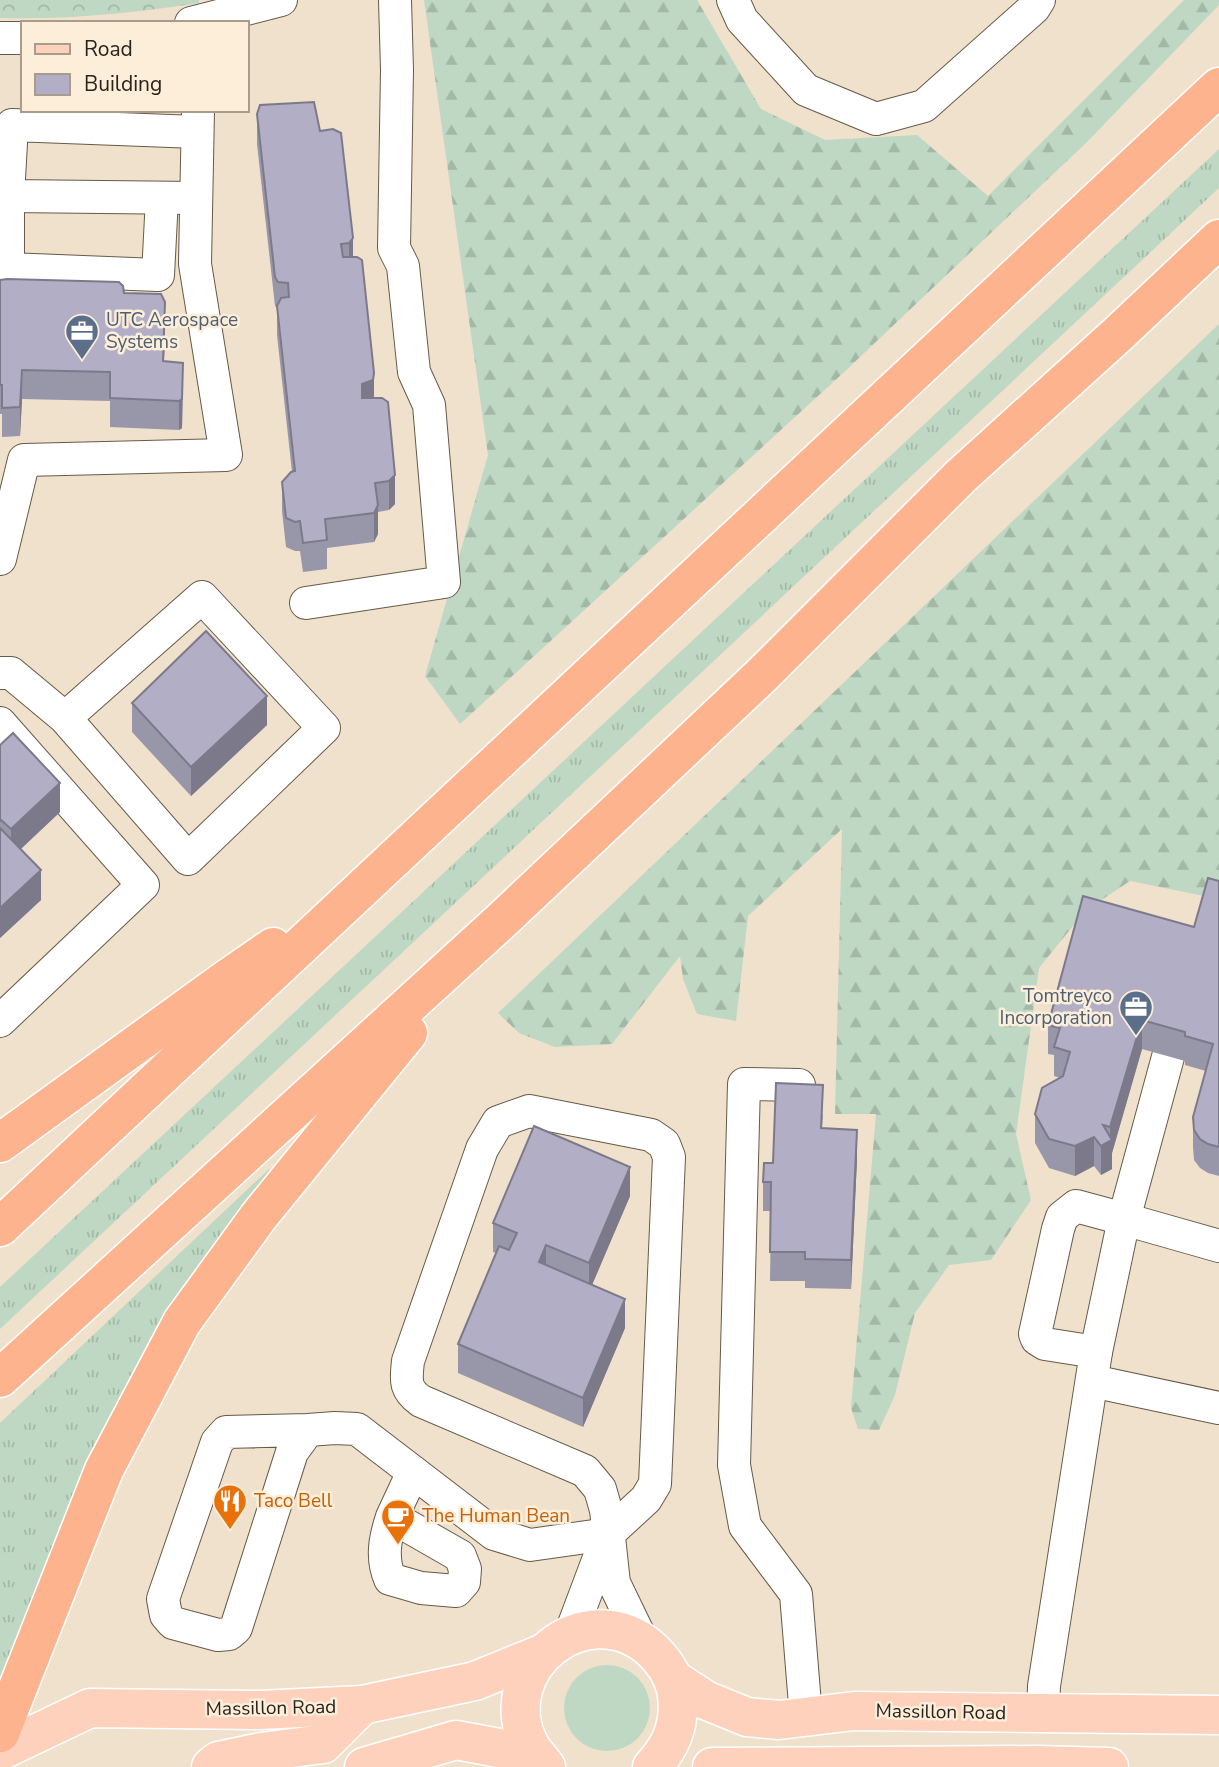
<svg xmlns="http://www.w3.org/2000/svg" width="1219" height="1767" viewBox="0 0 1219 1767" font-family="'Nunito Sans',sans-serif">
	<style>
		.grass { fill: url(#grass-tufts) }
		.forest { fill: url(#forest-firs) }
		.park { fill: url(#park-crowns) }
		.garden { fill: #bed8c3 }
		.lines { fill: none; stroke-linecap: round; stroke-linejoin: round }
		.minor-casing { stroke: #675a48; stroke-width: 34 }
		.major-casing { stroke: #fff; stroke-width: 41 }
		.highway-casing { stroke: #fff; stroke-width: 41 }
		.minor { stroke: #fff; stroke-width: 32 }
		.major { stroke: #fed1bc; stroke-width: 38 }
		.highway { stroke: #feb38f; stroke-width: 38 }
		.wall { fill: #9896a9 }
		.shaded-wall { fill: #7c7a8a }
		.building { fill: #b1aec5; stroke: #7c7a8a; stroke-width: 2 }
		.labels { text-anchor: middle; dominant-baseline: central; stroke-width: 5; stroke-linejoin: round; paint-order: stroke }
		.service-label { font-size: 19px; fill: #4e5e75; stroke: #fdeed9; text-anchor: start }
		.food-label { font-size: 19px; fill: #c56008; stroke: #fdeed9; text-anchor: start }
		.street-label { font-size: 19px; fill: #29231c; stroke: #fdeed9 }
	</style>
	<defs>
		<pattern id="grass-tufts" width="24" height="20" patternUnits="userSpaceOnUse" patternTransform="scale(1.75)"><rect width="24" height="20" fill="#bed8c3"/><path d="M3 7l-1-3M5 7V3M7 7l1-3M15 17l-1-3M17 17v-4M19 17l1-3" fill="none" stroke="#a3b9a7"/></pattern>
		<pattern id="forest-firs" width="22" height="20" patternUnits="userSpaceOnUse" patternTransform="scale(1.75)"><rect width="22" height="20" fill="#bed8c3"/><path d="M5 1l3.5 6h-7zM16 11l3.5 6h-7z" fill="#a3b9a7"/></pattern>
		<pattern id="park-crowns" width="20" height="18" patternUnits="userSpaceOnUse" patternTransform="scale(1.75)"><rect width="20" height="18" fill="#bed8c3"/><path d="M2 6a3 3 0 1 1 6 0M12 15a3 3 0 1 1 6 0" fill="none" stroke="#a3b9a7"/></pattern>
	</defs>
	<rect width="100%" height="100%" fill="#f0e1cc"/>
	<g class="grass">
		<path d="M1219,149V188L0,1329V1287Z"/>
		<path d="M269,1169L273,1174L0,1683V1423Z"/>
	</g>
	<g class="forest">
		<path d="M424,0H697L761,109L825,140L917,135L988,196L1184,0H1219V5L1087,142L841,375L460,724L425,676L488,455Z"/>
		<path d="M1219,324V899L1130,881L1085,911L1039,968L1016,1134L1031,1200L991,1260L949,1265L915,1313L895,1395L879,1430L858,1429L851,1408L876,1114H835L842,829L748,916L736,1021L697,1014L683,979L680,956L612,1044L555,1047L519,1033L498,1013Z"/>
	</g>
	<path class="park" d="M0,0H199V3C132,13 67,20 0,18Z"/>
	<circle class="garden" cx="607" cy="1708" r="43"/>
	<g class="lines">
		<g class="minor-casing">
			<g id="minor">
				<path d="M733,0L742,20L806,90L876,119L924,106L1034,8L1039,0"/>
				<path d="M191,23L281,0"/>
				<path d="M0,38H23"/>
				<path d="M8,196V269L158,275L162,198"/>
				<path d="M196,198L8,196L12,125L197,132"/>
				<path d="M0,559L24,460L226,455L195,264L198,110"/>
				<path d="M306,603L444,582L429,405L414,372L403,266L394,248L397,70L395,0"/>
				<path d="M0,673H11L65,718L188,859L324,728L202,597L65,718"/>
				<path d="M0,723L143,885L0,1021"/>
				<path d="M799,1085L744,1084L734,1465L745,1526L796,1594L806,1717"/>
				<path d="M1096,1352L1045,1344L1037,1339L1035,1334L1058,1229L1062,1217L1076,1206L1124,1219L1168,1057"/>
				<path d="M1092,1381L1219,1408"/>
				<path d="M308,1430L226,1432L217,1442L163,1599L166,1615L173,1623L218,1635L229,1634L236,1628L292,1452L308,1430L335,1428L357,1429L494,1534L530,1545L608,1534"/>
				<path d="M392,1517C385,1538 381,1558 390,1579L421,1588L456,1591L464,1582L465,1569L460,1556L392,1517L413,1472"/>
				<path d="M570,1635L608,1534L646,1499L655,1484L669,1157L664,1144L651,1135L529,1111L498,1122L482,1149L408,1361C406,1380 404,1389 421,1401L585,1471L600,1489L606,1510L614,1583L642,1641"/>
				<path d="M1043,1713L1044,1686L1096,1352L1124,1219L1219,1246"/>
			</g>
		</g>
		<g class="major-casing">
			<g id="major">
				<path d="M673,1679L705,1700L747,1717L779,1720L854,1711L1219,1715"/>
				<path d="M0,1751L90,1708L260,1710L362,1705L475,1681L544,1653"/>
				<path d="M211,1767L218,1761L261,1752L323,1744L362,1705"/>
				<path d="M364,1767L456,1740L499,1748L545,1767"/>
				<path d="M546,1767C541,1760 534,1753 530,1746C490,1669 586,1592 651,1649C663,1660 672,1673 676,1689C682,1720 673,1745 652,1767"/>
				<path d="M712,1767L1038,1765L1109,1767"/>
			</g>
		</g>
		<g class="highway-casing">
			<g id="highway">
				<path d="M0,1143L224,981L273,947"/>
				<path d="M0,1227L1219,87"/>
				<path d="M0,1378L501,921L762,675L961,476L1117,335L1219,239"/>
				<path d="M0,1733L104,1470L182,1322L259,1216L408,1033"/>
			</g>
		</g>
		<use href="#minor" class="minor"/>
		<use href="#major" class="major"/>
		<use href="#highway" class="highway"/>
	</g>
	<g class="wall">
		<path d="M257,114L320,131L353,257L374,398L395,504L389,510L378,512V534L374,542L327,548V569L303,572L300,551H295L286,547L282,511V482L292,472L277,335V308L275,306L257,144Z"/>
		<path d="M0,280L124,293L165,331L164,361L183,392L182,428L179,430L110,427V401L22,399L20,436L2,437V414H0Z"/>
		<path d="M132,703L267,725L191,796L132,732Z"/>
		<path d="M0,745L60,812L21,849L41,900L0,938Z"/>
		<path d="M1219,881V1176L1208,1173L1200,1168L1194,1160L1193,1147V1117L1206,1071L1185,1065V1061L1142,1049L1112,1153V1169L1101,1175L1094,1166L1075,1176L1049,1168L1035,1143V1114L1060,1078L1054,1076V1055L1048,1054V1025L1194,927Z"/>
		<path d="M823,1114L822,1128L857,1159L851,1289L805,1288V1281H770L771,1211H763V1182L773,1163Z"/>
		<path d="M630,1196L592,1285L625,1328L583,1427L458,1373V1344L496,1253L493,1252V1223Z"/>
	</g>
	<g class="shaded-wall">
		<path d="M353,238V267L349,272V243Z"/>
		<path d="M165,302V331L163,390V361Z"/>
		<path d="M183,363L182,428L179,430V401Z"/>
		<path d="M22,370V399L20,436V407Z"/>
		<path d="M374,373V402L362,413V384Z"/>
		<path d="M395,475V504L389,510V481Z"/>
		<path d="M378,505V534L374,542V513Z"/>
		<path d="M267,696V725L191,796V767Z"/>
		<path d="M60,783V812L11,858V829Z"/>
		<path d="M41,870V900L0,938V908Z"/>
		<path d="M1142,1020V1049L1112,1153V1169L1101,1175V1146L1110,1141V1127Z"/>
		<path d="M857,1130V1159L851,1289V1260Z"/>
		<path d="M1094,1137V1166L1075,1176V1146Z"/>
		<path d="M630,1167V1196L589,1292V1263Z"/>
		<path d="M546,1245V1274L539,1262Z"/>
		<path d="M625,1299V1328L583,1427V1398Z"/>
	</g>
	<g class="building">
		<path d="M314,102L320,131L333,129L341,133L353,238L349,243L341,244L343,257H357L362,260L374,373L373,380L362,384V398H382L388,402L395,475L389,481L375,483L378,505L374,513L325,519L327,540L303,543L300,521L295,522L286,518L282,482L291,472L295,471L277,306L281,298L289,297L288,283L278,282L275,277L257,114L260,105Z"/>
		<path d="M7,279L119,282L123,286L124,293L161,294L165,302L163,361L183,363L182,399L179,401L110,398V372L22,370L20,407L2,408V385H0V280Z"/>
		<path d="M206,631L267,696L191,767L132,703Z"/>
		<path d="M13,733L60,783L11,829L1,820L0,821V745Z"/>
		<path d="M0,828L41,870L0,908Z"/>
		<path d="M1208,878L1219,881V1147L1208,1144L1200,1139L1194,1130L1193,1117L1213,1044L1185,1036V1032L1142,1020L1110,1127L1103,1125L1112,1140L1101,1146L1094,1137L1075,1146L1049,1139L1035,1114L1042,1088L1063,1076L1070,1052L1054,1047L1060,1028L1048,1025L1083,896L1194,927Z"/>
		<path d="M776,1083L823,1085L821,1128L857,1130L851,1260L805,1259V1252H770L771,1182H763L764,1163H773Z"/>
		<path d="M534,1126L630,1167L589,1263L546,1245L539,1262L625,1299L583,1398L458,1344L499,1246L509,1250L517,1233L493,1223Z"/>
	</g>
	<defs>
		<g id="office-pin" transform="scale(1.75)"><path d="M0 17L-7.5 6A9.5 9.5 0 1 1 7.5 6Z" fill="#5c6f8a" stroke="#fdeed9"/><path d="M-6-3h4V-5.5h4V-3h4V5H-6ZM-1-4.5V-3h2v-1.5ZM-6 0V1H6V0Z" fill="#fff"/></g>
		<g id="restaurant-pin" transform="scale(1.75)"><path d="M0 17L-7.5 6A9.5 9.5 0 1 1 7.5 6Z" fill="#e8710a" stroke="#fdeed9"/><path d="M-5-6h1v4h1v-4h1v4h1v-4h1v5L-1.5 .5V6h-2V.5L-5-1ZM5-6V6H3V1.5H1.5Q1.5-4 5-6Z" fill="#fff"/></g>
		<g id="cafe-pin" transform="scale(1.75)"><path d="M0 17L-7.5 6A9.5 9.5 0 1 1 7.5 6Z" fill="#e8710a" stroke="#fdeed9"/><path d="M-5.5-4.5H6V0H3Q3 3.5 0 3.5H-2.5Q-5.5 3.5-5.5 0ZM3-3.2v2h1.7v-2ZM-6 4.5H4V6H-6Z" fill="#fff"/></g>
	</defs>
	<g fill-rule="evenodd">
		<use href="#office-pin" x="82" y="331"/>
		<use href="#office-pin" x="1136" y="1007"/>
		<use href="#restaurant-pin" x="230" y="1501"/>
		<use href="#cafe-pin" x="398" y="1516"/>
	</g>
	<g class="labels">
		<g class="service-label">
			<text x="106" y="320">UTC Aerospace<tspan x="106" dy="22">Systems</tspan></text>
			<text x="1112" y="996" text-anchor="end">Tomtreyco<tspan x="1112" dy="22">Incorporation</tspan></text>
		</g>
		<g class="food-label">
			<text x="254" y="1501">Taco Bell</text>
			<text x="422" y="1516">The Human Bean</text>
		</g>
		<g class="street-label">
			<text transform="translate(271 1708) rotate(-1)">Massillon Road</text>
			<text transform="translate(941 1712) rotate(1)">Massillon Road</text>
		</g>
	</g>
	<rect x="21" y="21" width="228" height="91" fill="#fdeed9" stroke="#a89d8d" stroke-width="2"/>
	<rect x="35" y="44" width="35" height="10" fill="#fed1bc" stroke="#a89d8d" stroke-width="2"/>
	<text x="84" y="56" font-size="21" fill="#29231c">Road</text>
	<rect x="35" y="74" width="35" height="21" fill="#b1aec5" stroke="#a89d8d" stroke-width="2"/>
	<text x="84" y="91" font-size="21" fill="#29231c">Building</text>
</svg>
